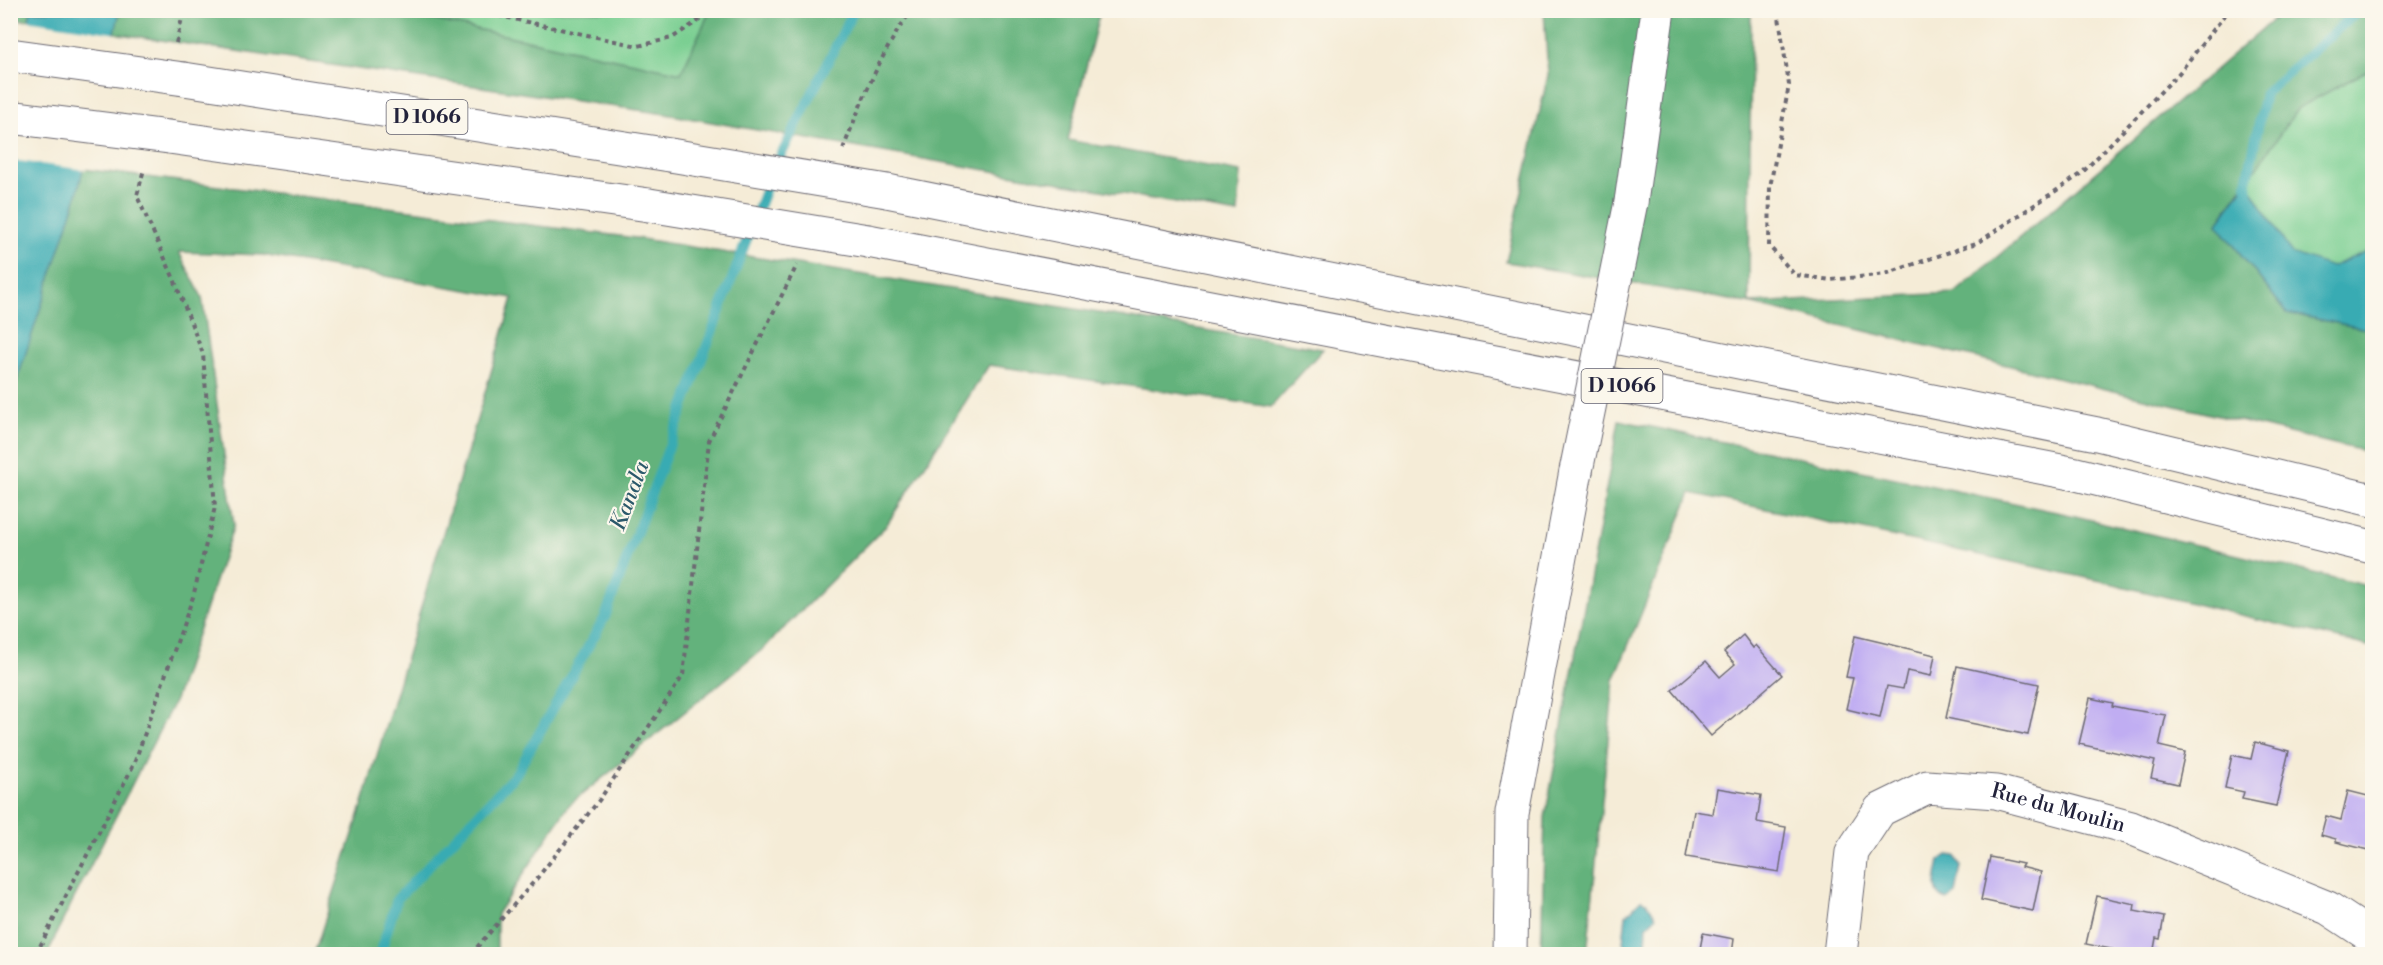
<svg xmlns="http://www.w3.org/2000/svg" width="2383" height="965" viewBox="0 0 2383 965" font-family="'Libre Bodoni',serif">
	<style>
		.green { fill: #7acf92; stroke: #4e7866; stroke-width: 1.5 }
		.forest { fill: #63b27c; stroke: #426a5c; stroke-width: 1.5 }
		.water { fill: #39abb3; stroke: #2e6677; stroke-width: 1.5 }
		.pier { fill: #f5ecd7 }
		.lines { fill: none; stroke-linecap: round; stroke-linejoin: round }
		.stream { stroke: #39abb3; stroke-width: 10 }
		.building { fill: #c0adf2 }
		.minor-casing { stroke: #6c6972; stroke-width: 35 }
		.highway-casing { stroke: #6c6972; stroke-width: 35 }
		.path { stroke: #6c6972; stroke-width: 4; stroke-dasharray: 4.5 4.5; stroke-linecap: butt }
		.minor { stroke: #fff; stroke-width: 33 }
		.highway { stroke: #fff; stroke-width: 33 }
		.minor-bridge-casing { stroke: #6c6972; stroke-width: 35; stroke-linecap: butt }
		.highway-bridge-casing { stroke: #6c6972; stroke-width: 35; stroke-linecap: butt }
		.minor-bridge { stroke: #fff; stroke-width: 33 }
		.highway-bridge { stroke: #fff; stroke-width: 33 }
		.labels { text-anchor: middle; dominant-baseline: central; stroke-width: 4.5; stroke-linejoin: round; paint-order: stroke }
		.shield { fill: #fbf7ec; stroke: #636270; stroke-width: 1.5 }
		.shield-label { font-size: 20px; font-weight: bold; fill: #22223b }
		.street-label { font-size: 21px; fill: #22223b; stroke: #fbf7ec }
		.water-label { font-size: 22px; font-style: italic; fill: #2b596b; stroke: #fbf7ec }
	</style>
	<rect width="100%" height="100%" fill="#fbf7ec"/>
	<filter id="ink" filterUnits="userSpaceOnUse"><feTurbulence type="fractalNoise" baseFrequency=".0167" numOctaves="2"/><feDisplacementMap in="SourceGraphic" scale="12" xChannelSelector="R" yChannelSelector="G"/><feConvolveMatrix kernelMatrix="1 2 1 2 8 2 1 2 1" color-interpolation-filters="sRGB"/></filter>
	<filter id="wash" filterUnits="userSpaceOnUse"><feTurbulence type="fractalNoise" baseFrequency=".008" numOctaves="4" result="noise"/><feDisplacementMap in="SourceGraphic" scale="24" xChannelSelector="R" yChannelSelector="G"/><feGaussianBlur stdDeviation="1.35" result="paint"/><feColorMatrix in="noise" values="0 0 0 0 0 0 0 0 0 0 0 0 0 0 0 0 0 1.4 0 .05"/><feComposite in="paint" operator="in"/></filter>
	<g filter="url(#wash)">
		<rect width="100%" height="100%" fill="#f5ecd7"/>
		<g class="green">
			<path d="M392,11H710L681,73Z"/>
			<path d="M2372,68V330L2217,224L2298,108Z"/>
		</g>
		<g class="forest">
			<path d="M11,10L392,11L681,73L710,11H1100L1068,140L1241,172L1238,214L665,114L11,18Z"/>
			<path d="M1544,11H1751L1749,303L1955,293L2283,11H2372V68L2298,108L2217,224L2287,313L2372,330V453L1748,303L1506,262L1548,75Z"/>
			<path d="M11,160L636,238L1323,349L1271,407L989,365L886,526L763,649L569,805L497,914V954H314L362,806L513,298L262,255L179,252L202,297L234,525L175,700L57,932L48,954H11Z"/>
			<path d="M1619,420L2071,515L2372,587V647L2101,581L1691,493L1614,680L1587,954H1541L1545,817Z"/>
		</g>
		<g class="water">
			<path d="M31,11H120L76,199L10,402V93Z"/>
			<path d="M2247,182L2291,253L2331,267L2372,249V330L2287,313L2217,224Z"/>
			<path d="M1947,855L1956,856L1961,866L1956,894L1947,900C1929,894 1938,875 1940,860Z"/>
			<path d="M1641,900L1647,902L1656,917L1647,926L1646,946L1642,950L1627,949L1623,942L1626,915Z"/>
		</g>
		<path class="pier" d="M26,20L118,34L86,170L11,160L10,81Z"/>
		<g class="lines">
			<g class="stream">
				<path d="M2248,194L2247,182L2265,93L2359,10"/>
				<path d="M380,954L397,899L516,774L605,617L771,175L854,10"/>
			</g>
		</g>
		<g id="blocks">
			<g class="building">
				<path d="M1743,635L1753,648L1756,645L1782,675L1711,736L1672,690L1706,661L1720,677L1735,664L1724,652Z"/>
				<path d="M1855,636L1935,655L1931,676L1907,671L1903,689L1887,686L1880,717L1846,709L1853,678L1846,677Z"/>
				<path d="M1957,666L2039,684L2028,735L1946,718Z"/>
				<path d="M2090,698L2113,703L2112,706L2127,709L2166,715L2159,746L2185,752L2178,784L2151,778L2155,761L2079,744Z"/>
				<path d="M2255,742L2289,751L2276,806L2242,799L2244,792L2225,788L2232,755L2251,759Z"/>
				<path d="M1717,788L1761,795L1757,822L1786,827L1779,872L1686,857L1694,811L1713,814Z"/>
				<path d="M2348,791L2372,797V851L2336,842V839L2321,835L2326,816L2341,820Z"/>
				<path d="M1990,857L2023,864L2021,867L2041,872L2033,911L1981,900Z"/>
				<path d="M2097,896L2135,904L2134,911L2164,917L2160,939L2156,938L2154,949L2158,950L2157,954H2135L2086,944Z"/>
				<path d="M1703,933L1734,939L1732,954H1690L1691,948L1700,949Z"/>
			</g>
		</g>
	</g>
	<g filter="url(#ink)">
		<use href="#blocks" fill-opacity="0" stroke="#6c6972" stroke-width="1.5"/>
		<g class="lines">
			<g class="minor-casing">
				<g id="minor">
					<path d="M1631,202L1658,10"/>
					<path d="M1510,954L1512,813L1576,471"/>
					<path id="s1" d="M1840,954L1852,852L1880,810L1927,787L1996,792L2131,828L2328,908L2372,937"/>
				</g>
			</g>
			<g class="highway-casing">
				<g id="highway">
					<path d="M184,79L670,155"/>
					<path d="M169,137L649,205"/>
					<path d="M887,191L2097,434L2372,500"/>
					<path d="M868,241L2076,474L2372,547"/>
				</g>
			</g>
			<g class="path">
				<path d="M472,10L638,46L672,38L701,19L705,10"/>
				<path d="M1778,10L1789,85L1770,187L1769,246L1795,275L1831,280L1885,274L1979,242L2081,174L2179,73L2229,10"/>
				<path d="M176,43L184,10"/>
				<path d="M843,149C862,101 881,51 912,10"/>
				<path d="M36,954L134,764L193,597L215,507L203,354L174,279L137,196L144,169"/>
				<path d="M471,954L538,877L600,799L683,676L709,441L797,265"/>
			</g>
			<use href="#minor" class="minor"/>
			<use href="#highway" class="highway"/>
			<g class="minor-bridge-casing">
				<path id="minor-bridge" d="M1576,471L1631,202"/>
			</g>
			<g class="highway-bridge-casing">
				<g id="highway-bridge">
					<path d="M10,55L184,79"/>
					<path d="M10,117L169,137"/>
					<path d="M670,155L887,191"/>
					<path d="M649,205L868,241"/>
				</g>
			</g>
			<use href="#minor-bridge" class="minor-bridge"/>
			<use href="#highway-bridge" class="highway-bridge"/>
		</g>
	</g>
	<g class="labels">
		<g class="shield">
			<rect x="386.5" y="100" width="81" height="34" rx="4.5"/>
			<rect x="1581.5" y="369" width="81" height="34" rx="4.5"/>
		</g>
		<g class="shield-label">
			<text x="427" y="117">D 1066</text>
			<text x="1622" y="386">D 1066</text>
		</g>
		<g class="street-label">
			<text stroke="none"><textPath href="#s1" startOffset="339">Rue du Moulin</textPath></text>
		</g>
		<g class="water-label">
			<text transform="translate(630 496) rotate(-69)">Kanala</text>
		</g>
	</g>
	<rect width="2383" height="965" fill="none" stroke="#fbf7ec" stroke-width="36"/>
</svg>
